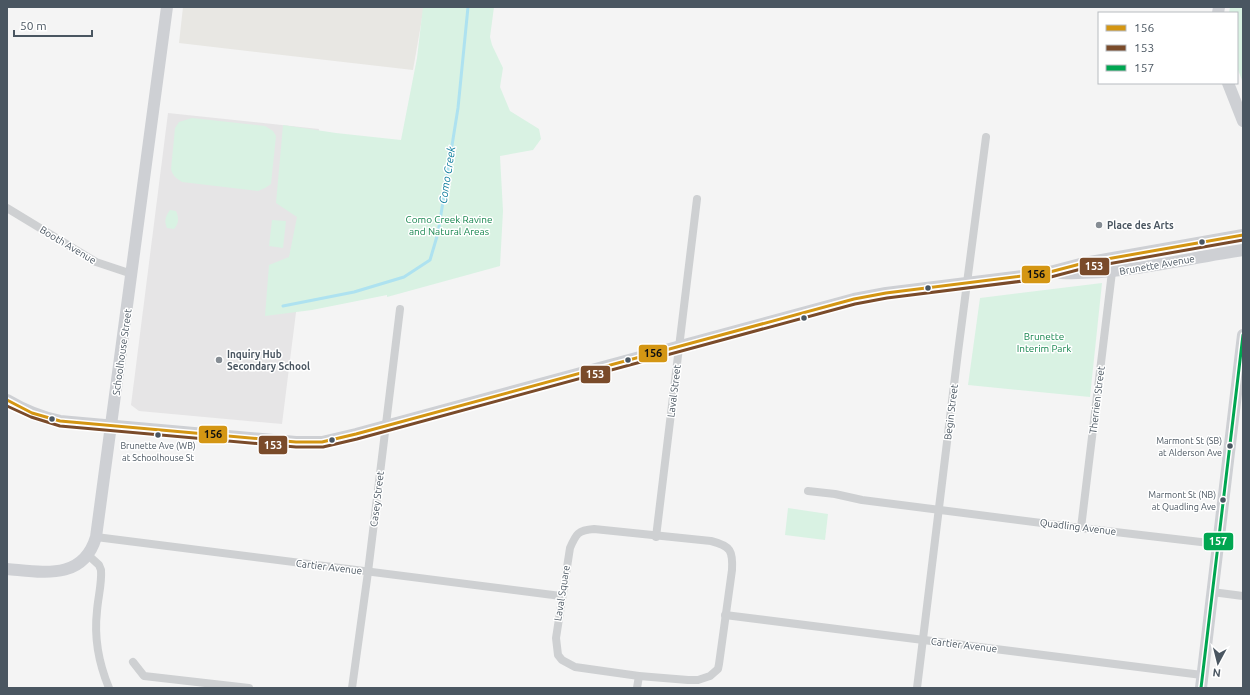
<svg xmlns="http://www.w3.org/2000/svg" width="1250" height="695" viewBox="0 0 1250 695" font-family="Ubuntu,sans-serif">
	<style>
		.commercial { fill: #e8e7e3 }
		.education { fill: #e6e5e6 }
		.green { fill: #d9f2e3 }
		.lines { fill: none; stroke-linecap: round; stroke-linejoin: round }
		.stream { stroke: #aee2f0; stroke-width: 3 }
		.street { stroke: #ced0d2; stroke-width: 8 }
		.secondary { stroke: #ced0d4; stroke-width: 12 }
		.bus-1-casing { stroke: #fff; stroke-width: 6 }
		.bus-2-casing { stroke: #fff; stroke-width: 6 }
		.bus-3-casing { stroke: #fff; stroke-width: 6 }
		.bus-1 { stroke: #d49613; stroke-width: 3 }
		.bus-2 { stroke: #7a4b2a; stroke-width: 3 }
		.bus-3 { stroke: #00a651; stroke-width: 3 }
		.poi-dot { fill: #868d94; stroke: #fff; stroke-width: 1.5 }
		.bus-dot { fill: #4a5661; stroke: #fff; stroke-width: 1.5 }
		.labels { text-anchor: middle; dominant-baseline: central; stroke-width: 3; stroke-linejoin: round; paint-order: stroke }
		.bus-label { font-size: 9px; fill: #4a5661; stroke: #fff; text-anchor: end }
		.park-label { font-size: 10px; fill: #17864f; stroke: #fff }
		.poi-label { font-size: 10px; font-weight: bold; fill: #4a5661; stroke: #fff; text-anchor: start }
		.street-label { font-size: 10px; fill: #4a5661; stroke: #fff }
		.water-label { font-size: 11px; font-style: italic; fill: #0c7c9b; stroke: #fff }
		.line-badge { stroke: #fff; stroke-width: 1.5 }
		.badge-label { font-size: 11px; text-anchor: middle; font-weight: bold; fill: #fff }
		.pale-badge-label { font-size: 11px; text-anchor: middle; font-weight: bold; fill: #111 }
	</style>
	<rect width="100%" height="100%" fill="#f4f4f4"/>
	<path class="commercial" d="M183,7H424L413,70L179,43Z"/>
	<path class="education" d="M168,113L319,129L282,424L139,411L131,405Z"/>
	<g class="green">
		<path d="M423,7H494L490,37L492,45L503,68L500,87L510,111L539,129L541,139L533,150L500,156L503,211L500,266L387,297V295L312,310L265,316L269,265L289,257L297,217L276,203L283,125L336,133L401,140L417,58Z"/>
		<path d="M1230,7H1243V83L1237,67V13H1229Z"/>
		<path d="M192,118L265,126L273,131L276,136L271,184L265,188L258,191L182,182C176,178 173,176 171,169L175,128L179,122Z"/>
		<path d="M170,210L176,211C179,218 179,223 174,229L167,228C164,221 165,217 170,210Z"/>
		<path d="M272,220L286,221L283,248L269,246Z"/>
		<path d="M1102,283L1090,397L968,385L980,298Z"/>
		<path d="M788,508L828,514L825,540L785,535Z"/>
	</g>
	<g class="lines">
		<path class="stream" d="M283,306L354,292L404,277L430,260L438,233L458,108L468,7"/>
		<g class="street">
			<path d="M7,208L96,262L132,274"/>
			<path d="M808,491L835,494L862,500L1081,528L1218,544"/>
			<path d="M1081,528L1112,272"/>
			<path d="M594,529L711,541C731,546 733,551 732,570L719,664L718,669L710,676L698,680H688L639,676L575,667L562,660L558,655L556,638L570,548C576,534 578,530 594,529Z"/>
			<path d="M96,537L561,596"/>
			<path d="M656,537L697,199"/>
			<path d="M88,555L99,565L101,570C102,584 98,597 97,611C94,637 99,664 109,688"/>
			<path d="M1212,592L1243,596"/>
			<path d="M725,615L1202,675"/>
			<path d="M133,662L144,676L249,688"/>
			<path d="M352,688L368,572L400,309"/>
			<path d="M637,688L639,676"/>
			<path d="M917,688L958,352L986,137"/>
		</g>
		<g class="secondary">
			<path d="M1218,13L1219,7"/>
			<path d="M1228,83L1243,121"/>
			<path d="M1061,273C1123,275 1182,259 1243,250"/>
			<path d="M7,400C24,410 40,417 60,421L296,442H322L356,434L854,299L886,293L1046,273L1084,263L1243,235"/>
			<path d="M7,569C43,572 83,581 96,537L167,7"/>
			<path d="M1201,688L1243,335"/>
		</g>
		<g class="bus-1-casing">
			<path id="bus-1" d="M7,400L32,413L60,421L296,442H322L356,434L854,299L886,293L1046,273L1084,263L1243,235"/>
		</g>
		<g class="bus-2-casing">
			<path id="bus-2" d="M7,406L31,417L60,426L296,447H323L357,439L855,304L887,298L1047,278L1085,268L1243,240"/>
		</g>
		<g class="bus-3-casing">
			<path id="bus-3" d="M1201,688L1243,335"/>
		</g>
		<use href="#bus-1" class="bus-1"/>
		<use href="#bus-2" class="bus-2"/>
		<use href="#bus-3" class="bus-3"/>
	</g>
	<g class="poi-dot">
		<circle cx="1099" cy="225" r="4"/>
		<circle cx="219" cy="360" r="4"/>
	</g>
	<g class="bus-dot">
		<circle cx="1202" cy="242" r="3.5"/>
		<circle cx="928" cy="288" r="3.5"/>
		<circle cx="804" cy="318" r="3.5"/>
		<circle cx="628" cy="360" r="3.5"/>
		<circle cx="52" cy="419" r="3.5"/>
		<circle cx="158" cy="435" r="3.5"/>
		<circle cx="332" cy="440" r="3.5"/>
		<circle cx="1230" cy="446" r="3.5"/>
		<circle cx="1223" cy="500" r="3.5"/>
	</g>
	<g class="labels">
		<g class="bus-label">
			<text x="1222" y="441">Marmont St (SB)<tspan x="1222" dy="12">at Alderson Ave</tspan></text>
			<text x="158" y="446" text-anchor="middle">Brunette Ave (WB)<tspan x="158" dy="12">at Schoolhouse St</tspan></text>
			<text x="1216" y="495">Marmont St (NB)<tspan x="1216" dy="12">at Quadling Ave</tspan></text>
		</g>
		<g class="park-label">
			<text x="449" y="219">Como Creek Ravine<tspan x="449" dy="12">and Natural Areas</tspan></text>
			<text x="1044" y="336">Brunette<tspan x="1044" dy="12">Interim Park</tspan></text>
		</g>
		<g class="poi-label">
			<text x="1107" y="225">Place des Arts</text>
			<text x="227" y="354">Inquiry Hub<tspan x="227" dy="12">Secondary School</tspan></text>
		</g>
		<g class="street-label">
			<text transform="translate(68 245) rotate(31)">Booth Avenue</text>
			<text transform="translate(1157 265) rotate(-10)">Brunette Avenue</text>
			<text transform="translate(122 352) rotate(-82)">Schoolhouse Street</text>
			<text transform="translate(674 391) rotate(-83)">Laval Street</text>
			<text transform="translate(1097 400) rotate(-83)">Therrien Street</text>
			<text transform="translate(951 412) rotate(-83)">Begin Street</text>
			<text transform="translate(377 499) rotate(-83)">Casey Street</text>
			<text transform="translate(1078 527) rotate(7)">Quadling Avenue</text>
			<text transform="translate(329 567) rotate(7)">Cartier Avenue</text>
			<text transform="translate(562 593) rotate(-81)">Laval Square</text>
			<text transform="translate(964 645) rotate(7)">Cartier Avenue</text>
		</g>
		<g class="water-label">
			<text transform="translate(447 175) rotate(-81)">Como Creek</text>
		</g>
	</g>
	<g class="line-badge">
		<rect x="1079" y="257" width="31" height="19" rx="4" fill="#7a4b2a"/>
		<rect x="1021" y="265" width="30" height="19" rx="4" fill="#d49613"/>
		<rect x="638" y="344" width="30" height="19" rx="4" fill="#d49613"/>
		<rect x="580" y="365" width="31" height="19" rx="4" fill="#7a4b2a"/>
		<rect x="198" y="425" width="30" height="19" rx="4" fill="#d49613"/>
		<rect x="258" y="435" width="30" height="20" rx="4" fill="#7a4b2a"/>
		<rect x="1203" y="532" width="31" height="19" rx="4" fill="#00a651"/>
	</g>
	<g class="badge-label">
		<text x="1094" y="270">153</text>
		<text x="595" y="378">153</text>
		<text x="273" y="449">153</text>
		<text x="1218" y="545">157</text>
	</g>
	<g class="pale-badge-label">
		<text x="1036" y="278">156</text>
		<text x="653" y="357">156</text>
		<text x="213" y="438">156</text>
	</g>
	<rect width="1250" height="695" fill="none" stroke="#4a5661" stroke-width="16"/>
	<rect x="1098" y="12" width="140" height="72" fill="#ffffff" stroke="#b7bbc0"/>
	<rect x="1106" y="25" width="20" height="6" fill="#d49613" stroke="#b7bbc0"/>
	<text x="1134" y="32" font-size="12" fill="#4a5661">156</text>
	<rect x="1106" y="45" width="20" height="6" fill="#7a4b2a" stroke="#b7bbc0"/>
	<text x="1134" y="52" font-size="12" fill="#4a5661">153</text>
	<rect x="1106" y="65" width="20" height="6" fill="#00a651" stroke="#b7bbc0"/>
	<text x="1134" y="72" font-size="12" fill="#4a5661">157</text>
	<g transform="translate(1218 663) rotate(187)" stroke="#ffffff" stroke-width="3" paint-order="stroke">
	<path d="M0-3L7 15L0 10L-7 15Z" fill="#4a5661"/>
	<text y="-6" font-size="11" font-weight="bold" text-anchor="middle" fill="#4a5661">N</text>
	</g>
	<path d="M14 30v6h78v-6" fill="none" stroke="#4a5661" stroke-width="2"/>
	<text x="20" y="30" font-size="12" fill="#4a5661" stroke="#ffffff" stroke-width="3" paint-order="stroke">50 m</text>
</svg>
